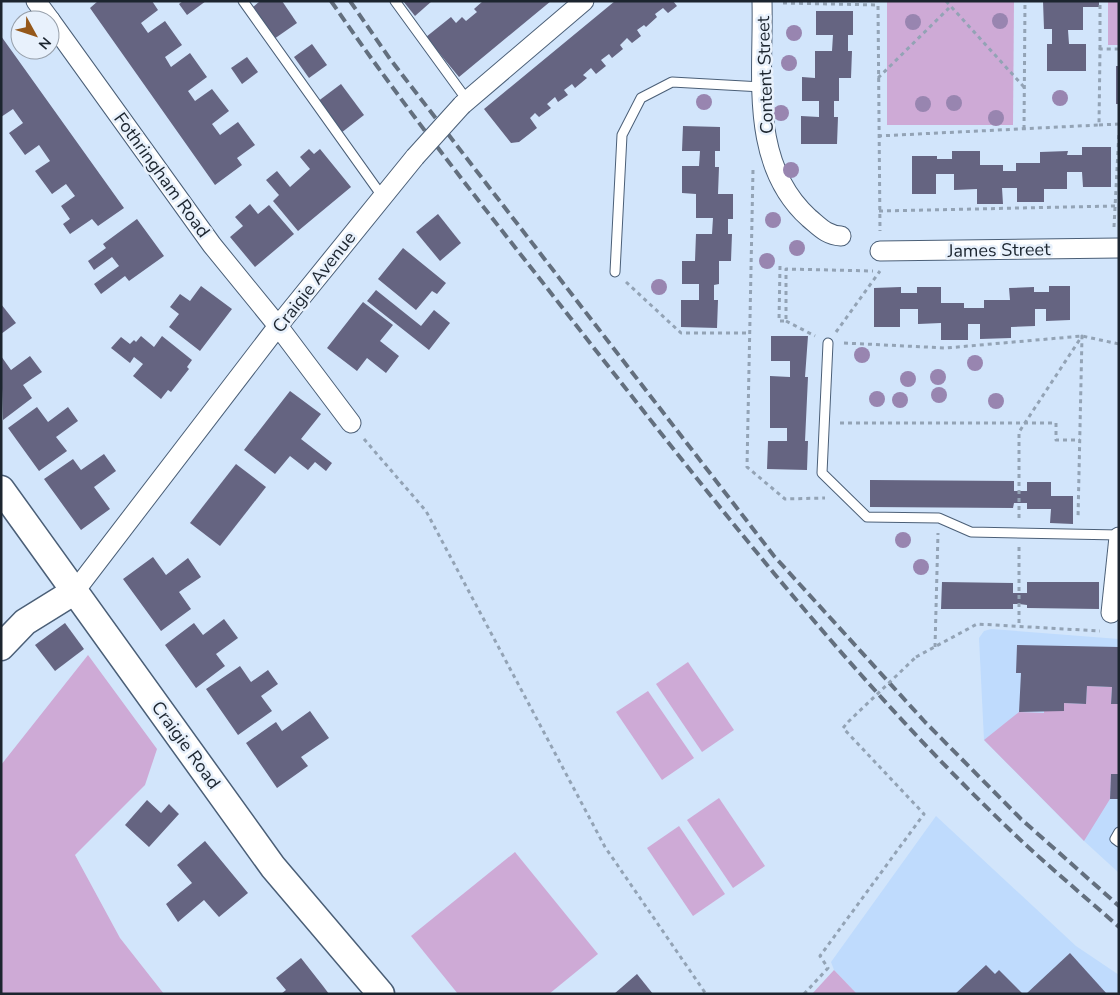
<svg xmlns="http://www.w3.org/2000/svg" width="1120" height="995" viewBox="0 0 1120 995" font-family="'Nunito Sans',sans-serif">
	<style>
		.built { fill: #bfdbfd }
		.green { fill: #ceaad6 }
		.building { fill: #656481 }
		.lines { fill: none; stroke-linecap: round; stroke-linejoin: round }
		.lane-casing { stroke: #4b5f77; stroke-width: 11 }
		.street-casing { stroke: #4b5f77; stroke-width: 21 }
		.secondary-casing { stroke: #4b5f77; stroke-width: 29 }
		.path { stroke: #93a3b5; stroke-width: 3; stroke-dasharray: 4 4; stroke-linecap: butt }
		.lane { stroke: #fff; stroke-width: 9 }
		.street { stroke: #fff; stroke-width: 19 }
		.secondary { stroke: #fff; stroke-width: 26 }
		.rail { stroke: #636f7e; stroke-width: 4; stroke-dasharray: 10 5; stroke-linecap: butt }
		.street-bridge-casing { stroke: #4b5f77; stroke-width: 21; stroke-linecap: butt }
		.path-bridge { stroke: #93a3b5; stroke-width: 3; stroke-dasharray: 4 4; stroke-linecap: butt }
		.street-bridge { stroke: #fff; stroke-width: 19 }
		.tree { fill: #9885b0 }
		.labels { text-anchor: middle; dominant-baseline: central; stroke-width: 5; stroke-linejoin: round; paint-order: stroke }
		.street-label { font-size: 18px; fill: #1c252f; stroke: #e8f1fc }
	</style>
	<rect width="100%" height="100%" fill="#d2e5fb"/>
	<g class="built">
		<path d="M991,629L1119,639V873L1084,841L984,740L979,638L984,631Z"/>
		<path d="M936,816L1076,946L1119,975V994H857L834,970L831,962Z"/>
	</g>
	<g class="green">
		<path d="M887,1H1014L1013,125H887Z"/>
		<rect x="1108" y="1" width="11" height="44"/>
		<path d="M88,655L157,749L145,785L75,855L120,938L164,994H1V765Z"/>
		<path d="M688,662L734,730L702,752L656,684Z"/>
		<path d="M1087,686L1112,687L1111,704H1119L1118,774H1111L1110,799L1084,841L984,740L1019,712L1044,713V710L1064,703L1086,704Z"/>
		<path d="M648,691L694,758L662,780L616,712Z"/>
		<path d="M719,798L765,866L733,888L687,820Z"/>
		<path d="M679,826L725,894L693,916L647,848Z"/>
		<path d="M515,852L598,954L549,994H458L411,936Z"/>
		<path d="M834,970L857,994H812Z"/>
	</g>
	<g class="building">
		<path d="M98,1H152L158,10L141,23L148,33L165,21L182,45L165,57L171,67L190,53L207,77L188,91L195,101L212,89L229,111L212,124L220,135L238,122L255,145L237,158L242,165L215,185L90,8Z"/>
		<path d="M183,1H206L187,15L179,4Z"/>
		<path d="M260,1H282L297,23L274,39L252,8Z"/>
		<path d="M403,1H432L415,16Z"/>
		<path d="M483,1H551L459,77L426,37L451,17L456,23L462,17L466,21L477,12L474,9Z"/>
		<path d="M615,1H673L677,6L668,13L663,8L655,14L657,17L646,27L644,25L637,30L641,36L632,43L627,38L620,45L623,49L612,58L609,54L601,60L606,66L596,74L591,68L583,75L587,78L575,88L572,84L564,90L568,95L558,102L555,97L547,104L551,108L539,117L535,113L530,118L537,128L519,142L511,143L484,109Z"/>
		<path d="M1043,1H1099V7H1083V30H1068L1069,44H1086V71H1047V44H1052V29H1044Z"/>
		<path d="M816,11H853V35H848V51H852L851,78H839V101H834V117H838L837,144H801V116L819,117V101H802V77L815,78V51H832L833,35H816Z"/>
		<path d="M1,36L124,208L98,226L92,219L70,234L63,224L70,219L61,206L75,196L66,184L52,194L35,171L50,161L39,145L25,155L9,133L23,123L13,109L1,117Z"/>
		<path d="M312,44L327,65L309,78L294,57Z"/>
		<path d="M247,57L258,72L242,84L231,68Z"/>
		<rect x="1116" y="66" width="3" height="38"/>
		<path d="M341,84L364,115L341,133L317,102Z"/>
		<path d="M683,126L720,127V151H715V167H719L718,194H733V219H728V234H732L731,261H719V284L714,285V300H718L717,328L681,327V300H699V284H682V261H695L696,234H712L713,218H696V194L682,193V166H699L700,151H682Z"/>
		<path d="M1082,147H1111V187H1083L1082,172H1067V189H1044V202H1017V188H1002L1003,204H977V189L954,190V174H936V194H912V156H937V159H952V151H980V165H1003V171H1016V163H1040V152L1068,151L1067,155H1082Z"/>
		<path d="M309,149L314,154L320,149L351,187L298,231L273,201L279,195L266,180L277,171L290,187L310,169L300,157Z"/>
		<path d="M250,204L258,214L269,205L294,234L255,267L230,237L243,226L235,217Z"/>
		<path d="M438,214L461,243L440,261L416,232Z"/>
		<path d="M137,219L164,256L129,281L125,276L101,294L94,284L119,266L112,257L94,270L88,261L106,248L103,244Z"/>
		<path d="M403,248L446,283L437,294L432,291L416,310L378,279Z"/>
		<path d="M201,286L232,309L200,351L169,327L179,314L170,307L180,294L190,301Z"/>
		<path d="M1049,286H1070V320L1046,321V309H1035V326L1011,327V338L980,339V324H968V340H941V323L918,324V309H900V327H874V288L901,287V293H917V287H941V303H964V308H984V300H1010L1009,288L1034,287V292H1049Z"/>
		<path d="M376,290L421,326L434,310L450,323L429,350L367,301Z"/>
		<path d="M363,302L393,325L380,341L399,356L386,373L367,358L357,371L327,348Z"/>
		<path d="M1,304L16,323L1,334Z"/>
		<path d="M141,336L154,347L162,336L192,360L187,367L189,369L171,392L168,390L161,399L133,376L143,364L134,357L130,363L111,348L121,337L130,344L134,340L136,342Z"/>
		<path d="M771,336H808L805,377H808L805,441H808L807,470L767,469L768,441H787V428H770V376L790,377V361H771Z"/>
		<path d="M1,356L11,370L30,356L42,372L23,385L32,398L3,420Z"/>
		<path d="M290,391L321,414L301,439L332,463L326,471L315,462L308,470L290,456L275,474L244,450Z"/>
		<path d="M37,407L48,422L68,407L78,421L56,437L67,451L39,471L8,428Z"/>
		<path d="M104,454L116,471L94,487L110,509L81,530L44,479L73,459L81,470Z"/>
		<path d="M236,464L266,487L220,546L190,523Z"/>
		<path d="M870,480L1014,481V491H1027V482H1051V496H1073V524L1050,523L1051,509H1027V503H1014L1013,508L870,507Z"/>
		<path d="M153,557L166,575L188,558L201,577L179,592L191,609L161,631L123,579Z"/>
		<path d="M942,582L1013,583V593H1027V582H1099V609L1027,608V605L1019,604H1013V609H941Z"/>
		<path d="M224,619L238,638L216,654L225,666L196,688L165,645L194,623L203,635Z"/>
		<path d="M65,623L84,649L55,671L35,645Z"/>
		<path d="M1017,645L1119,647V704H1111L1112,687L1087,686L1086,704L1064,703V711L1019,712L1021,673H1016Z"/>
		<path d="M240,666L251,682L268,670L278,684L261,696L272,711L238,735L206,689Z"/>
		<path d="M310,711L329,738L301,757L308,766L277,788L246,743L276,722L282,731Z"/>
		<path d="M1111,774H1119V799H1110Z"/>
		<path d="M147,800L161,813L169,804L179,814L149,847L125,825Z"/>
		<path d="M205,841L248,893L219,917L204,900L178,922L166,904L192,883L177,865Z"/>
		<path d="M1070,953L1107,994H1026Z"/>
		<path d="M301,958L323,986L329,994H281L286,990L276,978Z"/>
		<path d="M986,965L995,974L999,970L1023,994H955Z"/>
		<path d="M637,974L653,994H614Z"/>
	</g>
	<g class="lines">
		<g class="lane-casing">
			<g id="lane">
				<path d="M243,1L382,196"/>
				<path d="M395,1L467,100"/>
				<path d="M615,272L622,135L641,98L672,82L762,87"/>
				<path d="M828,343L822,473L867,517L939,518L971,532L1119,535"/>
				<path d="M1119,832L1115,839L1119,842"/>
			</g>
		</g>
		<g class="street-casing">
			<g id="street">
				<path d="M36,1L50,20"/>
				<path d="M762,1C764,74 748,163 809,218C820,227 826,235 841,236"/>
				<path d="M50,20L212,245L278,326L351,423"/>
				<path d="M462,105L584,1"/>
				<path d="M880,251L1119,248"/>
				<path d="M75,591L278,326L415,157"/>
				<path d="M1111,613L1119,537"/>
			</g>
		</g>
		<g class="secondary-casing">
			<g id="secondary">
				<path d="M1,489L273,867L381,994"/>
				<path d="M1,647L25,622L75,591"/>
			</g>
		</g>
		<g class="path">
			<path d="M946,1L1024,87"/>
			<path d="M783,3L878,5L880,231"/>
			<path d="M1100,49V1"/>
			<path d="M878,78L949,8"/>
			<path d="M1099,125L1119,124"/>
			<path d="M1024,129L1025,1"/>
			<path d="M878,136L1099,125L1100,49H1119"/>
			<path d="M753,170L747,467L785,499L825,498"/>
			<path d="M879,211L1115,206"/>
			<path d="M1114,227L1119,131"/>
			<path d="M780,266L779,321H786V269L873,271"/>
			<path d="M626,282L681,333H750"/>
			<path d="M786,321L815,336"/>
			<path d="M836,332L880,271"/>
			<path d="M844,343L946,348L1082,336L1119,344"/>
			<path d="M840,423H1056V440H1080"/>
			<path d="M364,439L426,511L605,847L706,994"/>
			<path d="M1019,518V432L1082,336L1078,519"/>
			<path d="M1019,547V627"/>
			<path d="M935,647L938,533"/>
			<path d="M916,657L977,624L1100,631"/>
			<path d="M804,994L828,968L820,956L924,814L843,728L848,722"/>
		</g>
		<use href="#lane" class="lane"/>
		<use href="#street" class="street"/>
		<use href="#secondary" class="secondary"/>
		<g class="rail">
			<path d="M331,1C412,119 502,230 590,343C722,511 854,681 1009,829C1044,863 1082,894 1119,927"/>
			<path d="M350,1L390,59L774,556L925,722L1021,819L1119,906"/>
		</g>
		<g class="street-bridge-casing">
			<path id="street-bridge" d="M415,157L462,105"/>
		</g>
		<path class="path-bridge" d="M848,722L916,657"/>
		<use href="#street-bridge" class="street-bridge"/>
	</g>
	<g class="tree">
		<circle cx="1000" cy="21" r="8"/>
		<circle cx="913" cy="22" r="8"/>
		<circle cx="794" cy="33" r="8"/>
		<circle cx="789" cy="63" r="8"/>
		<circle cx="1060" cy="98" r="8"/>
		<circle cx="704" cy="102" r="8"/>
		<circle cx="954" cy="103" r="8"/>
		<circle cx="923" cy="104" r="8"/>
		<circle cx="781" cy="113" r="8"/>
		<circle cx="996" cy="118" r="8"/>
		<circle cx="791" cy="170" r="8"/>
		<circle cx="773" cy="220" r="8"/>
		<circle cx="797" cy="248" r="8"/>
		<circle cx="767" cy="261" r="8"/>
		<circle cx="659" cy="287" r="8"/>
		<circle cx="862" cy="355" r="8"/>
		<circle cx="975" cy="363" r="8"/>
		<circle cx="938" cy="377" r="8"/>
		<circle cx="908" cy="379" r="8"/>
		<circle cx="939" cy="395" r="8"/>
		<circle cx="877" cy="399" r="8"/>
		<circle cx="900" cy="400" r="8"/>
		<circle cx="996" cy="401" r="8"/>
		<circle cx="903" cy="540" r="8"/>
		<circle cx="921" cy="567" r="8"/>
	</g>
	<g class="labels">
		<g class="street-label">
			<text transform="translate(765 75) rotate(-92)">Content Street</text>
			<text transform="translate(162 175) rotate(54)">Fothringham Road</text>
			<text transform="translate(999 250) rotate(-1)">James Street</text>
			<text transform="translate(314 282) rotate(-52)">Craigie Avenue</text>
			<text transform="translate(186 745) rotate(54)">Craigie Road</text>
		</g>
	</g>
	<rect width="1120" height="995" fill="none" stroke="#1c252f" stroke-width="5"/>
	<g transform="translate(35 35) rotate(130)"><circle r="24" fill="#e8f1fc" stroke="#969faa"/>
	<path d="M0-4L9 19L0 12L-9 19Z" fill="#95581a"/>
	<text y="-8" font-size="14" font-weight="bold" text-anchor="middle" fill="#1c252f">N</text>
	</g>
</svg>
